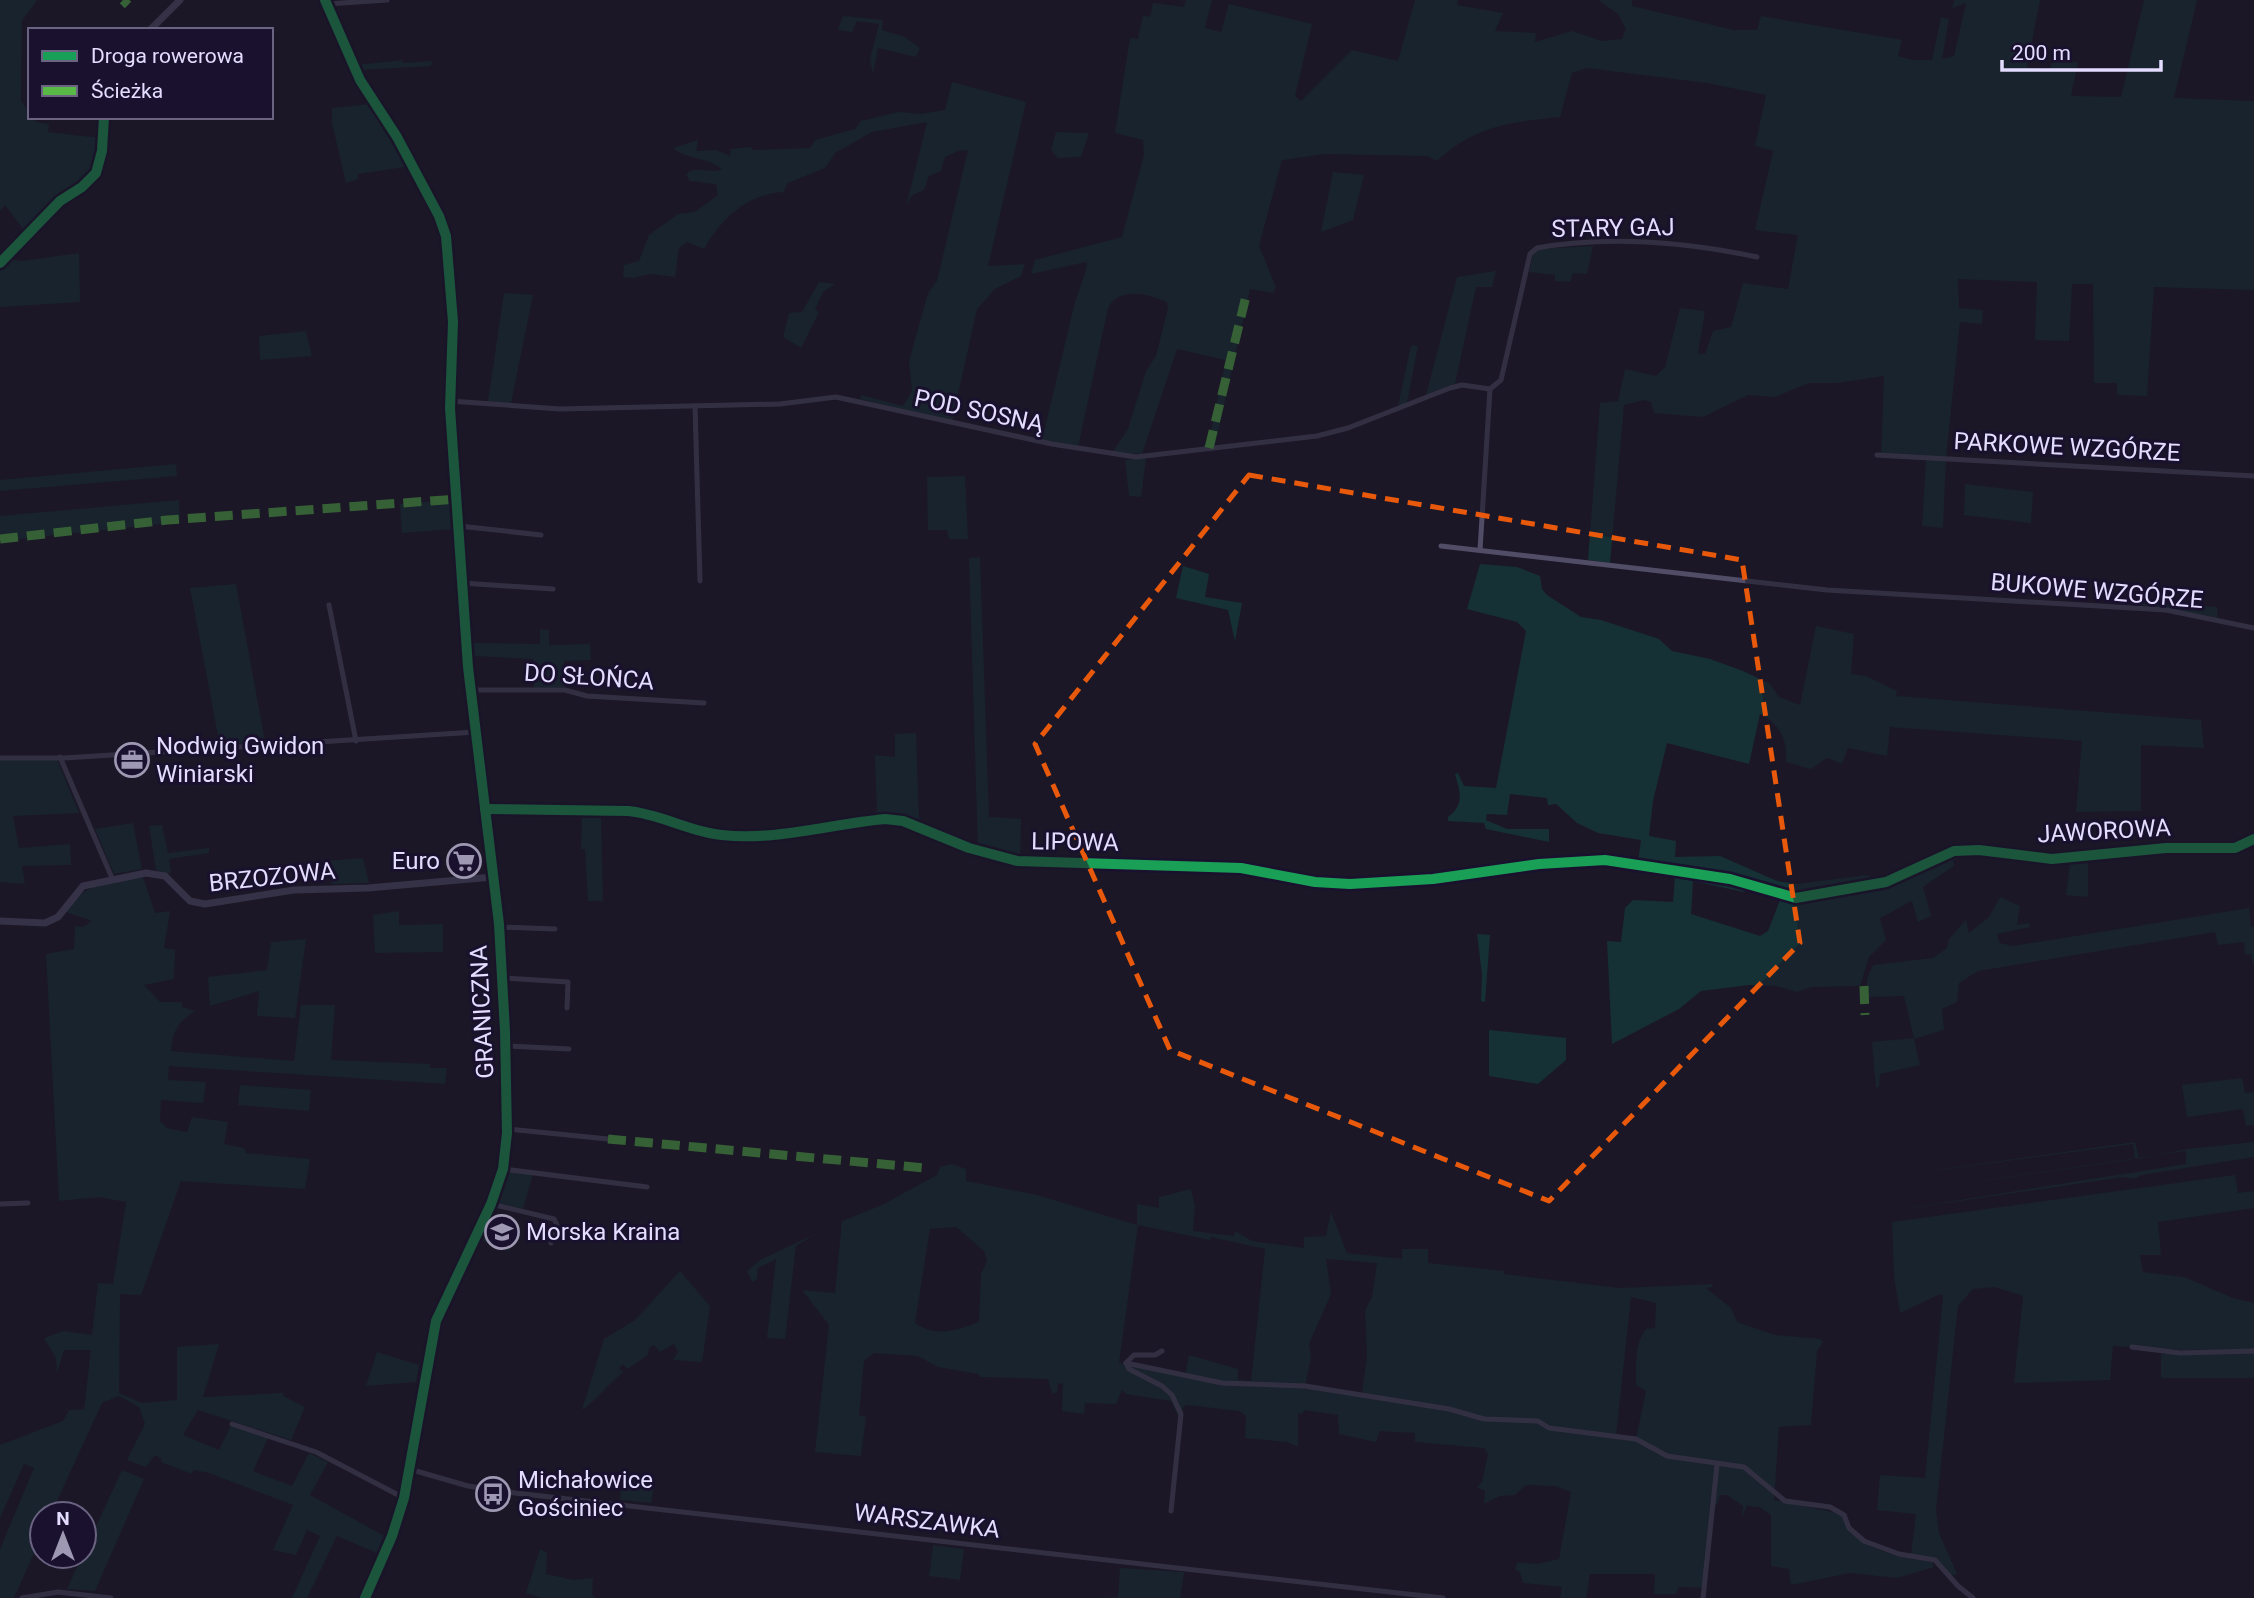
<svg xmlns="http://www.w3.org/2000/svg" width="2254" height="1598" viewBox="0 0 2254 1598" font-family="Roboto,sans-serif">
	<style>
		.green { fill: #153135; fill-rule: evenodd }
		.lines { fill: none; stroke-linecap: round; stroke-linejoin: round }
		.street { stroke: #514d67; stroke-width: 5 }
		.secondary { stroke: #55506d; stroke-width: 7 }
		.quiet { stroke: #58b947; stroke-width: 9; stroke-dasharray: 18 9; stroke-linecap: butt }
		.cycleway-casing { stroke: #19112d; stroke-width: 15 }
		.cycleway { stroke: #1a9f57; stroke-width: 10 }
		.marked { fill: none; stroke: #e8590c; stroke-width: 5; stroke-dasharray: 14 9; stroke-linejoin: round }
		.labels { text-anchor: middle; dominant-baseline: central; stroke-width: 6; stroke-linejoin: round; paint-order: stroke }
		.street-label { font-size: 24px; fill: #e4ddff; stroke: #19112d }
		.poi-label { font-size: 24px; fill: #e4ddff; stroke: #19112d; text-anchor: start }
	</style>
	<rect width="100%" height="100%" fill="#1c1727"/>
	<g class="green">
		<path d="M0,0H37L22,21L21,101L36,122L49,124L48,132L99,138L93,171L59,196L26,233L5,205L0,211Z"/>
		<path d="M1186,0H1212L1205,28L1221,32L1229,4L1312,24L1295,96L1301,101L1352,50L1398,61L1415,0H1458L1457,5L1503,13L1495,31L1536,33L1535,42L1572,31L1602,41L1622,39L1626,29L1618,14L1598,0H1632V6L1734,30H1757L1761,16L1902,40L1898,56L1912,60H1932L1941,17L1949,19L1942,59L1954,56L1966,3L1952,8L1954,0H2040L2027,67L2049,71L2053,60L2078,62L2071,96L2121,97L2144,0H2197L2174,98L2254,101V290L2154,287L2147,396L2117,395V383H2094L2093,284H2072L2069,341L2035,340L2037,282L1958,279L1959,308L1983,310L1982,324L1960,322L1946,458L1943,528L1922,526L1926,460L1881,458L1884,376L1837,383H1809L1775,397L1748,395L1703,417L1654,413L1651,402L1644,400L1624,405L1610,563L1588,560L1600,403L1618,401L1625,369L1656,376L1665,367L1680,308L1705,311L1698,353L1705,354L1713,331L1731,327L1743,283L1788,289L1798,235L1755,230L1773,151L1755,146L1766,95L1707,83L1587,68L1572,73L1560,117C1511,122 1474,126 1437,161L1427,156L1326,154L1282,160L1259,246L1276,287L1273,293L1250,289L1215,445H1208L1226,360L1177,349L1142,454L1112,453L1128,429L1146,371L1156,356L1168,308L1167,302C1149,294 1119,286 1108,308L1078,447L1042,440L1075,302L1087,267L1086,262L1031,274L1035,260L1122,237L1144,155L1143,140L1115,133L1130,38L1138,39L1143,15L1150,17L1153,3L1184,7Z"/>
		<path d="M843,16L883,20L882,30L905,37L920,48L916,57L878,48L873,74L870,59L879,24L857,21L852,32L838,30Z"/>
		<path d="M402,60L403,63L432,61L431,66L360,70L356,65Z"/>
		<path d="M952,82L1026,102L988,266L1025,264L1021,276L995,289L977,309L952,421L860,399L861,395L903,406L912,391L909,361L928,293L937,281L968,150L958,151L945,157L941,171L929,176L924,190L911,196L906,207L927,122L872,132L835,153L825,168L788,183L783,192C746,195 722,218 704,249L687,242L679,248L675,277L650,274L634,278L623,277L624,265L639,261L649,235L678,214L695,212L718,195L716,184L690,181L686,175C695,164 711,175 722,169C708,157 687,160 673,148L698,140L696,151L716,150L730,156L731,149L752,147V150L810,148L815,140L855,129L861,121L898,112L921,114L945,110Z"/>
		<path d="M371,104L398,149L405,167L358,174V179L346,183L332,123V108Z"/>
		<path d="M1056,132L1089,133L1081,157L1058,158L1051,150Z"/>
		<path d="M1333,172L1364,175L1353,220L1321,232Z"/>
		<path d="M1593,246L1587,274L1573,273L1570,282L1555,281V275L1529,272L1533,254L1538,249Z"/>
		<path d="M79,253L80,302L0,307V267L8,259L23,261Z"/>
		<path d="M1496,271L1492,287H1476L1455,384L1426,395L1457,277Z"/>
		<path d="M819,282L835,284L823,292L815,309L819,312L801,348L783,337L789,313L802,312Z"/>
		<path d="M504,293L533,295L511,403L488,401Z"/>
		<path d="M306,331L312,356L260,360L259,336Z"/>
		<path d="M1411,345L1418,346L1407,403L1398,406Z"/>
		<path d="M1146,458L1141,497L1129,496L1125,460Z"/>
		<path d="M176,464L177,476L0,491V480Z"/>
		<path d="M965,476L968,539H949L947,530H928L927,477Z"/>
		<path d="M1965,484L2033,492L2031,523L1964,515Z"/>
		<path d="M179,500L180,522L0,541V516Z"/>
		<path d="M455,500L456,529L402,533L400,504Z"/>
		<path d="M980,557L989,817L1021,819L1020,859L978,849L969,558Z"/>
		<path d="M1480,564L1517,567L1540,576L1542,589L1547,595L1581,617L1601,620L1659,639L1672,651L1710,659L1743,671L1770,684L1779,697L1800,705L1816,626L1854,634L1851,674L1866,676L1897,691L1896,696L2201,720L2204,748L2141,745V811L2076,812L2082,741L1890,727L1887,756L1848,748L1842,764L1827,758L1811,769L1786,762C1787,739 1781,725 1760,714L1749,764L1667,743L1653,801L1649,836L1676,841L1675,857L1720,856L1777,881L1796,884L1868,875L1876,883L1823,894L1795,895L1734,877L1638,862L1641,840L1598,833L1577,823L1556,804L1548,805L1547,798L1510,794L1507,815L1487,814L1486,820L1507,829H1549V842L1486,829L1484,823L1448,821V817C1465,804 1460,792 1455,774L1458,773L1464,786L1496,788L1526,631L1517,622L1467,609Z"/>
		<path d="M1183,566L1209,574L1205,597L1242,603L1235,641L1228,610L1176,598Z"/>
		<path d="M236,584L265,741L220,746L190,588Z"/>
		<path d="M2140,602L2217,607L2218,618L2140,605Z"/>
		<path d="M540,629L549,630V645L590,644L591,660L564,661L565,687L534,688L533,659L474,656L473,643L540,644Z"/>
		<path d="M916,733L919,820L877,814L875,755L895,757V734Z"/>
		<path d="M57,759L79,813L13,816L19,848L70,844L71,865L22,866L25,884L0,882V760Z"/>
		<path d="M582,811L601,814L603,901H588L585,849H581Z"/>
		<path d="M133,823L142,869L114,874L95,829Z"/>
		<path d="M162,825L168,853L209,848V853L169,859L171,872L167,874L156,870L149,826Z"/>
		<path d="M1967,852L2016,858L2014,862L1970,855L1953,860L1954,866L1923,887L1931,916L1918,922L1912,901L1880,918L1886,940L1869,957L1860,986L1812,987L1797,992L1776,986L1749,985L1701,991L1679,1009L1612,1044L1607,941L1621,942L1625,908L1633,900L1673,902L1675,875L1746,888L1744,892L1693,881L1691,914L1760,936L1768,931L1780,900C1815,904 1853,897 1886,885C1914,875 1938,859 1967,852Z"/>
		<path d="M363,858L369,883L332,884L327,861Z"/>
		<path d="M2088,861V897L2066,895L2070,864Z"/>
		<path d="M143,877L155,913L170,911L164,948L175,950L174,979L144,985L160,1002H182V1007L195,1011C178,1022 172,1032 171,1051L294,1061L301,1005H335L331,1060L430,1064V1068H447L445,1084L169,1066L168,1080L206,1082L203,1103L161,1100L160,1121L167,1128L187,1132L192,1117L228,1122L224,1144L244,1148L246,1153L310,1159L305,1189L181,1181L141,1295L120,1294L119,1393L142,1403L177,1400V1347L219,1344L203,1397L284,1393L283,1396L305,1407L291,1440L198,1410L183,1435L219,1450L231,1425L268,1438L253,1471L292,1486L309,1453L328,1462L310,1495L388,1538L379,1554L337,1536L307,1598H292L320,1536L307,1530L296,1555L273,1550L293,1505L209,1473L194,1470L192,1474L161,1462L162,1459L155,1455L146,1467L127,1460L145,1424L139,1407L119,1396L102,1403L51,1514H42V1535L14,1598H0V1549L34,1468L24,1464L0,1518V1445L63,1421L69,1410L84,1409L91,1350H64L57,1373L56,1358L44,1338L64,1331L92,1335L98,1283L113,1284L126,1202L99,1197L59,1201L46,954L74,949L75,926L83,927L92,921L66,912C85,881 110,882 143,877Z"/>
		<path d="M2000,897L2020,906L2017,925L2029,923L2030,927L1997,934L2000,943L2013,946L2249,908L2251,927H2254V967L2251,954L2245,955L2244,942L2218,945L2215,932L1978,971L1959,983L1957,1002L1942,1009L1944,1030L1914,1039L1920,1065L1880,1074L1879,1087L1876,1088L1872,1042L1914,1038L1904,996L1867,997V979L1873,965L1933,958L1947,948L1949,939L1966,920L1969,933L1989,917Z"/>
		<path d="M399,911V925L443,924V952L375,953L373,915Z"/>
		<path d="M1477,934L1490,935L1485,1002L1481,1001L1482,974Z"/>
		<path d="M306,939L295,1018L257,1016L259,991L210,1006L208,977L267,970L271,942Z"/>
		<path d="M1489,1030L1566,1038V1060L1538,1084L1489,1076Z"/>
		<path d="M2242,1078L2245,1093L2254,1092V1125L2246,1126L2243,1109L2187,1117L2182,1085Z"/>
		<path d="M240,1085L311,1090L309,1111L238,1105Z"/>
		<path d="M2135,1142L2139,1159L2187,1149L2254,1142V1157L2142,1175L2134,1179L2123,1177L1892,1211L2186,1164V1151L1890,1194L2135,1159L2133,1144L1888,1177Z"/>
		<path d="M952,1164L966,1169V1181L1037,1195L1137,1225V1204L1159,1208V1197L1191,1189L1195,1206L1193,1231L1234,1236L1235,1231L1252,1241L1304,1248V1237L1326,1236L1331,1212L1347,1253L1402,1259V1249H1428V1263L1504,1271V1274L1619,1288L1712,1284L1713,1287L1706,1288L1731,1308L1737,1322L1775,1335L1820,1339L1823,1342L1817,1351L1811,1425L1779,1427L1774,1500L1842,1514C1855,1551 1897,1556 1932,1562L1934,1567L1897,1578L1850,1573L1791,1585L1789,1569L1771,1566V1515L1759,1507L1747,1506L1742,1518L1743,1506L1727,1495H1720L1717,1504L1713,1506L1704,1588L1679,1587L1676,1594H1654L1655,1574H1590L1586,1598H1560L1562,1587L1523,1583L1520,1572L1515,1570L1517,1562L1537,1564L1559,1559L1571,1492L1555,1486L1526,1485L1515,1495L1499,1496L1484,1504L1485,1491L1477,1487L1482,1482L1488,1454L1484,1448L1415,1442V1433L1380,1431L1376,1442L1339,1434L1338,1415L1304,1410L1301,1415L1298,1412V1447L1287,1442L1245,1438L1246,1416L1239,1411L1187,1405L1183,1407L1180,1445L1179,1418L1171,1401L1126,1394L1122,1390L1116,1404L1085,1403L1084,1414L1062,1411L1063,1383L1058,1384L1057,1392L1052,1394L1048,1379L981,1377L978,1374L938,1367L918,1356L874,1353L864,1361L859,1415L866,1417L861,1456L815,1452L829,1325L802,1290L835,1293L842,1221L882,1205L937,1175L940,1167ZM1138,1225L1210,1240L1211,1237L1265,1249L1251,1381L1238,1380V1369L1189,1355L1185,1375L1119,1363ZM956,1227L984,1251L987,1261L981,1274L979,1322C958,1330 936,1338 915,1323L930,1229ZM1326,1259L1377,1263L1372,1297L1365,1310L1367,1356L1362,1393L1305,1386L1311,1358L1309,1344L1331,1294ZM1631,1297L1656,1303L1655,1328L1646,1329C1634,1344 1636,1367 1636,1385L1646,1391L1636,1439L1616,1436Z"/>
		<path d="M507,1171L533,1174L523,1209L497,1203Z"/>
		<path d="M2235,1175L2238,1193L2254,1191V1208L2158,1222L2161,1255H2140L2143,1272L2184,1277L2233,1298L2254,1303V1349L2181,1350L2113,1346L2110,1380L2014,1383L2023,1296L1995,1287L1973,1289L1958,1306L1936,1510L1939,1533L1957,1574L1951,1576L1936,1558L1911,1555L1916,1514L1877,1510L1880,1475L1925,1478L1943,1296L1940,1294L1900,1313L1894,1277L1892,1222Z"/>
		<path d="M495,1227L515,1235L509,1251L483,1241L488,1229Z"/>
		<path d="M815,1234L796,1246L785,1339L767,1338L776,1259L758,1268L757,1279L752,1282L747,1271L760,1260Z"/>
		<path d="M680,1271L710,1306L702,1362L673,1360L678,1352L674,1344L660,1352L654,1345L649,1348L648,1355L627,1369L623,1364L619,1368L623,1372C607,1385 598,1399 582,1410L604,1339L635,1320Z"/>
		<path d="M377,1352L419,1365L416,1382L366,1386Z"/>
		<path d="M2254,1353V1378H2161V1354Z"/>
		<path d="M122,1470L144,1479L95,1591L67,1589Z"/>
		<path d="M623,1473L655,1478L651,1503L620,1500Z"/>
		<path d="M933,1545L964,1549L960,1580L929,1576Z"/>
		<path d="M540,1549L547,1553L546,1574L574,1580L593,1578L592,1594L595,1598H542L526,1593Z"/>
		<path d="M1120,1568L1184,1572L1180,1598H1100L1118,1597Z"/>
	</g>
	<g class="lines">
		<g class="street">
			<path d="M327,4L387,0"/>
			<path d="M1490,389L1501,380L1530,254L1537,248C1610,235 1685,242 1757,257"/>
			<path d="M450,401L560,409L780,404L836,397L1052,444L1136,457L1317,436L1348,428L1450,388L1462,385L1490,389"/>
			<path d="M695,406L700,581"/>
			<path d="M1877,455L2254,476"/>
			<path d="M459,526L541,535"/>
			<path d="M1441,546L1827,590L2166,610L2254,628"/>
			<path d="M1480,550L1490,389"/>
			<path d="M462,583L553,589"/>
			<path d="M329,605L356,741"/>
			<path d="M471,690H565L587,696L704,703"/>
			<path d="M60,757L112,878"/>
			<path d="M0,758H64L476,732"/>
			<path d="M485,809L628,811C661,814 690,832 722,835C775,841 832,824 885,819L903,821L969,848L1017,861L1241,868L1315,882L1350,884L1433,879L1539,864L1605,860L1730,879L1796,898L1886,882L1954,851L1979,850L2052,859L2166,848H2235L2254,839"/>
			<path d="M499,927L555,929"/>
			<path d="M502,978L568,982L567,1008"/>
			<path d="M506,1046L569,1049"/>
			<path d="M507,1129L608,1139"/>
			<path d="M503,1169L647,1187"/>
			<path d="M0,1204L28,1203"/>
			<path d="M491,1204L554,1219L557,1225L551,1243"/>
			<path d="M2132,1347L2180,1353L2254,1351"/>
			<path d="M1126,1363L1134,1355H1155L1162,1351"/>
			<path d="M232,1424L316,1452L404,1498"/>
			<path d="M409,1469L468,1486L515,1493L1443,1598"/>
			<path d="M1171,1511L1181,1414L1172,1395L1162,1386L1129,1369L1126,1363L1222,1383L1305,1386L1449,1409L1484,1419L1538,1421L1549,1428L1636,1439L1667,1456L1744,1467L1785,1501L1830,1507L1844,1515L1849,1528L1864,1541L1899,1554L1935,1560L1958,1586L1973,1598"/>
			<path d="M22,1598L58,1592L111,1598"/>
			<path d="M1703,1598L1717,1465"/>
		</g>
		<g class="secondary">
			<path d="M325,0L360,80L397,137L439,216L446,236L453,322L450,408L468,667L499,924L505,1031L507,1133L503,1169L491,1204L436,1321L404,1498L392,1536L365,1598"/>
			<path d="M150,30L180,0"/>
			<path d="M0,263L60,201L82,187L96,173L102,151L104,117"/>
			<path d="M0,921L45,923L58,917L83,886L146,873L165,876L190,901L205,904L294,890L368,888L493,877"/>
		</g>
		<g class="quiet">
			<path d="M123,0L128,5"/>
			<path d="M1209,448L1246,296"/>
			<path d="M0,539L167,520L457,499"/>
			<path d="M1864,986L1865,1015"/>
			<path d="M608,1139L925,1168"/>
		</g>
		<g class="cycleway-casing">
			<g id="cycleway">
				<path d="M325,0L360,80L397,137L439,216L446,236L453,322L450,408L468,667L499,924L505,1031L507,1133L503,1169L491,1204L436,1321L404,1498L392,1536L365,1598"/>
				<path d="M0,263L60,201L82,187L96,173L102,151L104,117"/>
				<path d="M485,809L628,811C661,814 690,832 722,835C775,841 832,824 885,819L903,821L969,848L1017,861L1241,868L1315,882L1350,884L1433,879L1539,864L1605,860L1730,879L1796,898L1886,882L1954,851L1979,850L2052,859L2166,848H2235L2254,839"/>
			</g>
		</g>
		<use href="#cycleway" class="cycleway"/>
	</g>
	<path d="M0 0H2254V1598H0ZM1249,475L1742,560L1800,943L1549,1201L1170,1050L1035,744Z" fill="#1c1727" fill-opacity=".55" fill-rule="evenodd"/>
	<path class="marked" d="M1249,475L1742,560L1800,943L1549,1201L1170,1050L1035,744Z"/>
	<defs>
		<g id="office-ring" transform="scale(1.75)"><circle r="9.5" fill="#19112d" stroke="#9e98b3" stroke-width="1.5"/><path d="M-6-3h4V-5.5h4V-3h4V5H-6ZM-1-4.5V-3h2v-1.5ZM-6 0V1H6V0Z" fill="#9e98b3"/></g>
		<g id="supermarket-ring" transform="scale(1.75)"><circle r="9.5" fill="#19112d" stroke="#9e98b3" stroke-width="1.5"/><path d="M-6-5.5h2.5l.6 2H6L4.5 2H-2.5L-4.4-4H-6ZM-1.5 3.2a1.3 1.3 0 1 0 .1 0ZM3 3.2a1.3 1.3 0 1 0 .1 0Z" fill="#9e98b3"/></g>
		<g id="school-ring" transform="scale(1.75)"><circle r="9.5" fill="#19112d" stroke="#9e98b3" stroke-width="1.5"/><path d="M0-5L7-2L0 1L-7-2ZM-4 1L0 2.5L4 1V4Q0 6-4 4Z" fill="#9e98b3"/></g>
		<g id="bus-ring" transform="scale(1.75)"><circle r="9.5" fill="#19112d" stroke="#9e98b3" stroke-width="1.5"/><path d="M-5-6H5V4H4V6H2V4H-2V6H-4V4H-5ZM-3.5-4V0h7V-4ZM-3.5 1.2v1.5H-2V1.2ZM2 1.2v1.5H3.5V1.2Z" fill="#9e98b3"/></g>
	</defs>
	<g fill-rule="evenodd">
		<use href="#office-ring" x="132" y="760"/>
		<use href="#supermarket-ring" x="464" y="861"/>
		<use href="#school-ring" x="502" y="1232"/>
		<use href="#bus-ring" x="493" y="1494"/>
	</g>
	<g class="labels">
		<g class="street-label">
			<text transform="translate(1613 228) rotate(-1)">STARY GAJ</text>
			<text transform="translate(979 411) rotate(12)">POD SOSNĄ</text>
			<text transform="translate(2067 447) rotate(3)">PARKOWE WZGÓRZE</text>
			<text transform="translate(2097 591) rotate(5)">BUKOWE WZGÓRZE</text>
			<text transform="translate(589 677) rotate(4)">DO SŁOŃCA</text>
			<text transform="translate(2104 831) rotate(-3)">JAWOROWA</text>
			<text transform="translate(1075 842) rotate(1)">LIPOWA</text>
			<text transform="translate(272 877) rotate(-6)">BRZOZOWA</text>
			<text transform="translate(482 1012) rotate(-93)">GRANICZNA</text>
			<text transform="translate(927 1521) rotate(7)">WARSZAWKA</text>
		</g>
		<g class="poi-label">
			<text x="156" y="746">Nodwig Gwidon<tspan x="156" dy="28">Winiarski</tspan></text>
			<text x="440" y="861" text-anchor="end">Euro</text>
			<text x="526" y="1232">Morska Kraina</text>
			<text x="518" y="1480">Michałowice<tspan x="518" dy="28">Gościniec</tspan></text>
		</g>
	</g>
	<rect x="28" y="28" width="245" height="91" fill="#19112d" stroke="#6a6381" stroke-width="2"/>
	<rect x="42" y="51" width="35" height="10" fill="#1a9f57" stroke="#6a6381" stroke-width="2"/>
	<text x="91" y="63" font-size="21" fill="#e4ddff">Droga rowerowa</text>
	<rect x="42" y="86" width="35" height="10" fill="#58b947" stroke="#6a6381" stroke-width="2"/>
	<text x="91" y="98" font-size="21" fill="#e4ddff">Ścieżka</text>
	<g transform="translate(63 1535)"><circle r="33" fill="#19112d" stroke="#6a6381" stroke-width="2"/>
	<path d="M0-5L12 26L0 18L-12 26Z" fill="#9e98b3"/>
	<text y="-10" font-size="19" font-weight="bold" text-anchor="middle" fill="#e4ddff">N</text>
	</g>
	<path d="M2002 60v10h159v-10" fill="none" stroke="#e4ddff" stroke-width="3.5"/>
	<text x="2012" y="60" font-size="21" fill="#e4ddff" stroke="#19112d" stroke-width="5" paint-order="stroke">200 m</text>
</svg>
